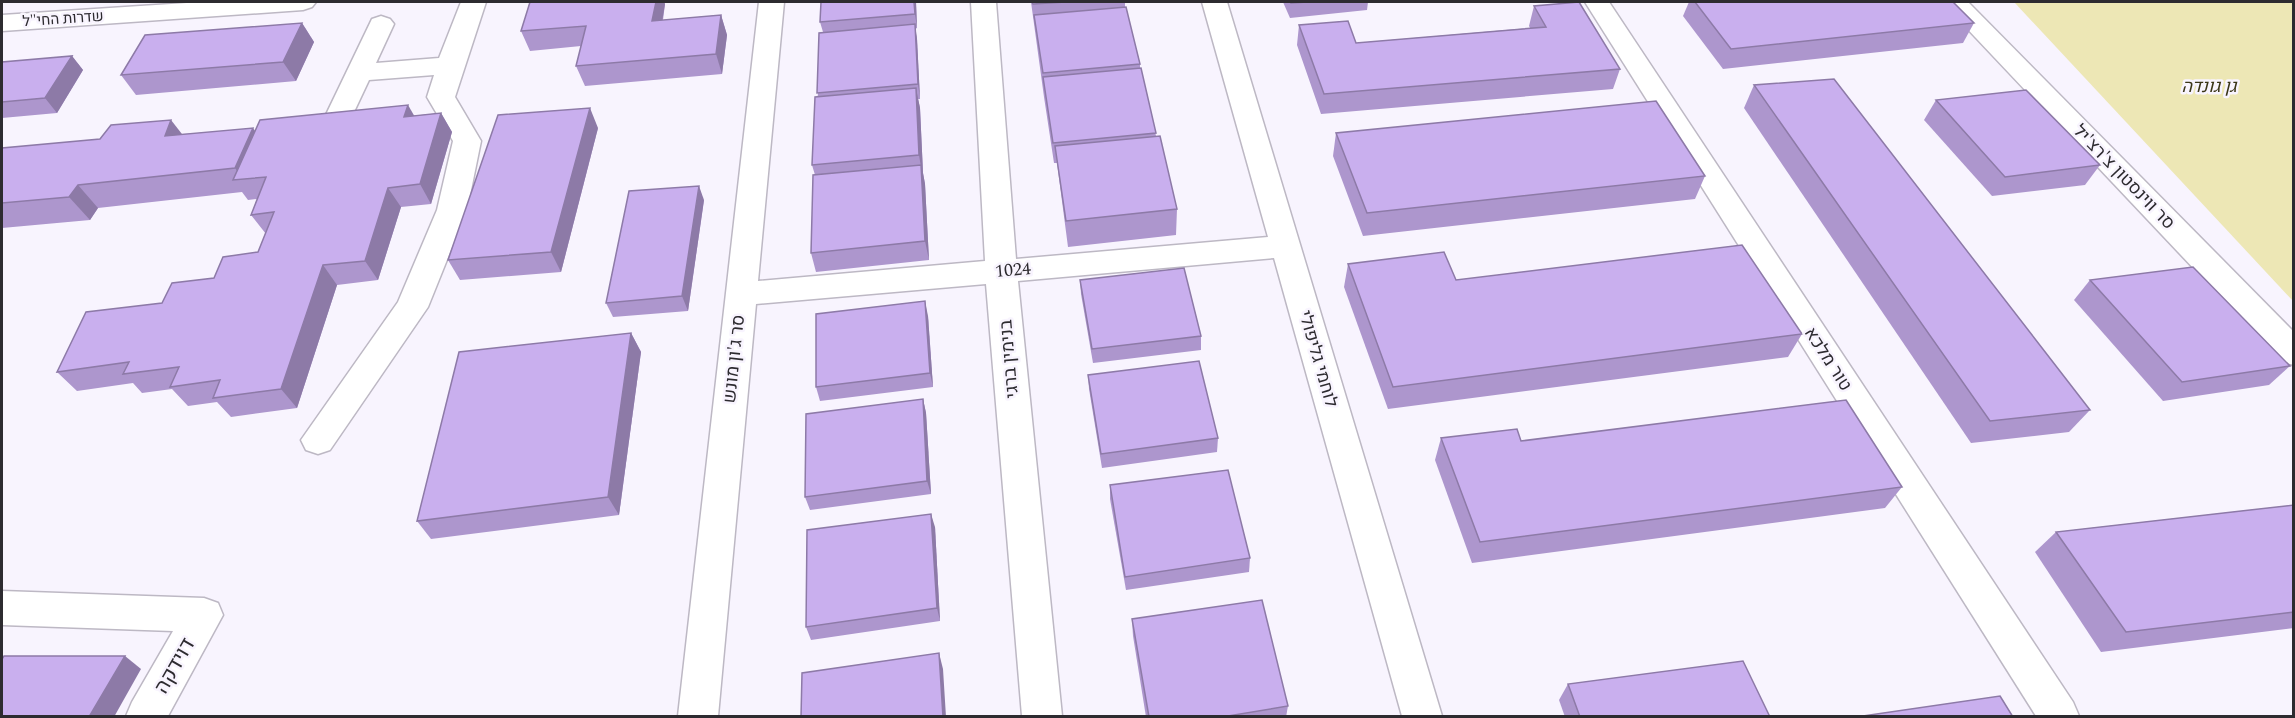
<svg xmlns="http://www.w3.org/2000/svg" width="2295" height="718" viewBox="0 0 2295 718" font-family="Spectral,Heebo,serif">
	<style>
		.green { fill: #ede7b5 }
		.lines { fill: none; stroke-linecap: round; stroke-linejoin: round }
		.minor-casing { stroke: #bdb8c4; stroke-width: 3 }
		.minor { fill: #fff; fill-rule: evenodd }
		.wall { fill: #ad96cd }
		.shaded-wall { fill: #8d7aa7 }
		.building { fill: #c9afee; stroke: #8d7aa7; stroke-width: 1.5 }
		.labels { text-anchor: middle; dominant-baseline: central; stroke-width: 5; stroke-linejoin: round; paint-order: stroke }
		.far-street-label { font-size: 15px; fill: #2d2b30; stroke: #f8f4fe }
		.park-label { font-size: 18px; font-style: italic; fill: #3a3516; stroke: #f8f4fe }
		.street-label { font-size: 18px; fill: #2d2b30; stroke: #f8f4fe }
		.near-street-label { font-size: 21px; fill: #2d2b30; stroke: #f8f4fe }
	</style>
	<rect width="100%" height="100%" fill="#f8f4fe"/>
	<path class="green" d="M2014,2H2293V301Z"/>
	<g class="lines">
		<g class="minor-casing">
			<g id="minor">
				<path d="M202,2H316L312,7L303,10L2,31V15Z"/>
				<path d="M461,2H486L455,97L481,141L467,210L428,307L330,450L318,454L306,450L301,440L398,302L437,210L453,141L427,97L434,75L369,80L345,131L335,134L325,131L321,125L372,19L381,16L390,19L394,24L376,63L439,58Z"/>
				<path d="M759,2H784L758,281L985,261L971,2H996L1016,259L1268,237L1202,2H1227L1442,716H1402L1274,258L1018,281L1062,716H1022L986,284L756,304L718,716H678Z"/>
				<path d="M1585,2H1609L2073,702L2079,716H2036Z"/>
				<path d="M1942,2H1968L2294,332V365L2282,362Z"/>
				<path d="M2,591L204,598L218,603L223,615L168,716H126L132,702L173,631L2,625Z"/>
			</g>
		</g>
		<use href="#minor" class="minor"/>
	</g>
	<g class="wall">
		<path d="M530,2H664L665,4L663,20L721,15L727,35L722,74L585,86L576,66L581,46L530,51L521,31Z"/>
		<path d="M916,2L917,28L915,29L917,39L920,99H918L920,108L923,173L925,184L929,260L816,272L811,253L815,175L812,165L823,32L820,22Z"/>
		<path d="M1031,2H1125V7L1140,64V68L1156,136L1177,209L1176,235L1068,247L1057,163H1054L1044,97Z"/>
		<path d="M1283,2H1368L1367,10L1290,18Z"/>
		<path d="M1689,2H1953L1974,23L1963,43L1723,69L1683,16Z"/>
		<path d="M1534,6L1620,69L1613,89L1321,114L1297,45L1299,25L1356,43L1530,28L1529,26Z"/>
		<path d="M302,23L314,42L296,81L136,95L121,75Z"/>
		<path d="M72,56L83,70L57,113L2,118V62Z"/>
		<path d="M1754,85L2090,410L2069,432L1971,443L1744,108Z"/>
		<path d="M1936,100L2100,165L2085,185L1992,196L1924,120Z"/>
		<path d="M441,113L452,132L431,204L401,207L378,280L337,285L297,408L231,417L217,402L188,406L172,389L142,393L133,383L77,391L57,372L162,303L214,278L258,252L266,234L251,215L257,199L248,200L242,192L98,208L90,220L2,228V148L182,134L255,131Z"/>
		<path d="M598,128L561,272L460,280L448,260Z"/>
		<path d="M1336,133L1705,176L1695,199L1363,236L1333,156Z"/>
		<path d="M704,200L688,311L613,317L606,303Z"/>
		<path d="M1348,264L1456,280L1802,334L1788,357L1388,409L1344,287Z"/>
		<path d="M1080,280L1201,336V350L1093,363L1081,294Z"/>
		<path d="M2090,280L2290,366L2269,385L2163,401L2074,300Z"/>
		<path d="M928,316L933,387L820,401L816,387Z"/>
		<path d="M631,333L641,352L619,515L431,539L417,521Z"/>
		<path d="M1088,375L1218,438L1217,452L1102,468L1089,389Z"/>
		<path d="M923,399L926,413L931,494L810,510L805,497Z"/>
		<path d="M1441,438L1521,441L1902,487L1885,508L1472,563L1435,460Z"/>
		<path d="M1110,486L1250,558L1249,572L1126,590L1110,499Z"/>
		<path d="M2294,505V628L2101,652L2035,552L2056,532Z"/>
		<path d="M935,527L940,621L811,640L806,627Z"/>
		<path d="M1132,619L1288,706L1286,717H1146L1133,636Z"/>
		<path d="M1568,684L1770,717H1565L1559,700Z"/>
	</g>
	<g class="shaded-wall">
		<path d="M656,2H664L665,4L659,40L652,21Z"/>
		<path d="M914,2H916L917,28L915,14Z"/>
		<path d="M721,15L727,35L722,74L716,54Z"/>
		<path d="M302,23L314,42L296,81L283,62Z"/>
		<path d="M915,24L917,39L920,99L918,84Z"/>
		<path d="M72,56L83,70L57,113L45,98Z"/>
		<path d="M916,88L920,108L923,173L925,184L929,260L925,241L921,167L919,155Z"/>
		<path d="M408,105L419,124L404,117Z"/>
		<path d="M590,108L598,128L561,272L551,252Z"/>
		<path d="M441,113L452,132L431,204L420,184Z"/>
		<path d="M171,120L189,143L165,136Z"/>
		<path d="M253,128L269,151L243,179L235,168Z"/>
		<path d="M78,185L98,208L90,220L69,197Z"/>
		<path d="M699,186L704,200L688,311L682,296Z"/>
		<path d="M388,188L401,207L378,280L365,261Z"/>
		<path d="M323,265L337,285L297,408L281,389Z"/>
		<path d="M925,301L928,316L933,387L930,373Z"/>
		<path d="M631,333L641,352L619,515L608,497Z"/>
		<path d="M923,399L926,413L931,494L927,481Z"/>
		<path d="M931,514L935,527L940,621L937,608Z"/>
		<path d="M939,653L943,669L946,717H943Z"/>
		<path d="M125,656L141,669L114,717H89Z"/>
	</g>
	<g class="building">
		<path d="M530,2H656L652,21L721,15L716,54L576,66L586,26L521,31Z"/>
		<path d="M821,2H914L915,14L820,22Z"/>
		<path d="M1032,2H1066L1033,4Z"/>
		<path d="M1291,2H1308L1291,3Z"/>
		<path d="M1579,2L1620,69L1324,94L1299,25L1348,21L1356,43L1546,27L1534,6Z"/>
		<path d="M1695,2H1953L1974,23L1731,49Z"/>
		<path d="M1126,7L1140,64L1043,73L1034,15Z"/>
		<path d="M302,23L283,62L121,75L145,35Z"/>
		<path d="M915,24L918,84L817,93L819,33Z"/>
		<path d="M72,56L45,98L2,102V62Z"/>
		<path d="M1141,68L1156,133L1053,143L1043,77Z"/>
		<path d="M1834,79L2090,410L1990,421L1754,85Z"/>
		<path d="M916,88L919,155L812,165L815,97Z"/>
		<path d="M2026,90L2100,165L2005,177L1936,100Z"/>
		<path d="M1656,101L1705,176L1367,213L1336,133Z"/>
		<path d="M408,105L404,117L441,113L420,184L388,188L365,261L323,265L281,389L213,398L220,380L170,387L179,367L123,374L129,362L57,372L86,312L162,303L172,283L214,278L223,257L258,252L274,212L251,215L266,177L233,180L260,120Z"/>
		<path d="M590,108L551,252L448,260L498,115Z"/>
		<path d="M171,120L165,136L253,128L235,168L78,185L69,197L2,203V148L100,139L111,125Z"/>
		<path d="M1160,136L1177,209L1066,221L1055,146Z"/>
		<path d="M921,165L925,241L811,253L813,175Z"/>
		<path d="M699,186L682,296L606,303L629,191Z"/>
		<path d="M1742,245L1802,334L1393,387L1348,264L1444,252L1456,280Z"/>
		<path d="M2193,267L2290,366L2182,382L2090,280Z"/>
		<path d="M1184,268L1201,336L1092,349L1080,280Z"/>
		<path d="M925,301L930,373L816,387V314Z"/>
		<path d="M631,333L608,497L417,521L459,352Z"/>
		<path d="M1199,361L1218,438L1101,454L1088,375Z"/>
		<path d="M923,399L927,481L805,497L806,414Z"/>
		<path d="M1846,400L1902,487L1480,542L1441,438L1517,429L1521,441Z"/>
		<path d="M1228,470L1250,558L1125,577L1110,485Z"/>
		<path d="M2294,505V612L2126,632L2056,532Z"/>
		<path d="M931,514L937,608L806,627L807,530Z"/>
		<path d="M1262,600L1288,706L1222,717H1149L1132,619Z"/>
		<path d="M939,653L943,717H801L802,673Z"/>
		<path d="M4,656H125L89,717H2V659Z"/>
		<path d="M1743,661L1770,717H1580L1568,684Z"/>
		<path d="M2000,696L2013,717H1856Z"/>
	</g>
	<g class="labels">
		<g class="far-street-label">
			<text transform="translate(63 19) rotate(-4)">שדרות החי"ל</text>
		</g>
		<g class="park-label">
			<text x="2209" y="86">גן גונדה</text>
		</g>
		<g class="street-label">
			<text transform="translate(2124 177) rotate(46)">סר ווינסטון צ'רצ'יל</text>
			<text transform="translate(1013 270) rotate(-5)">1024</text>
			<text transform="translate(734 359) rotate(-84)">סר ג'ון מונש</text>
			<text transform="translate(1009 359) rotate(-95)">בנימין ברגי</text>
			<text transform="translate(1318 359) rotate(74)">לוחמי גליפולי</text>
			<text transform="translate(1828 359) rotate(57)">טור מלכא</text>
		</g>
		<g class="near-street-label">
			<text transform="translate(175 666) rotate(-60)">דוידקה</text>
		</g>
	</g>
	<rect width="2295" height="718" fill="none" stroke="#2d2b30" stroke-width="6"/>
</svg>
